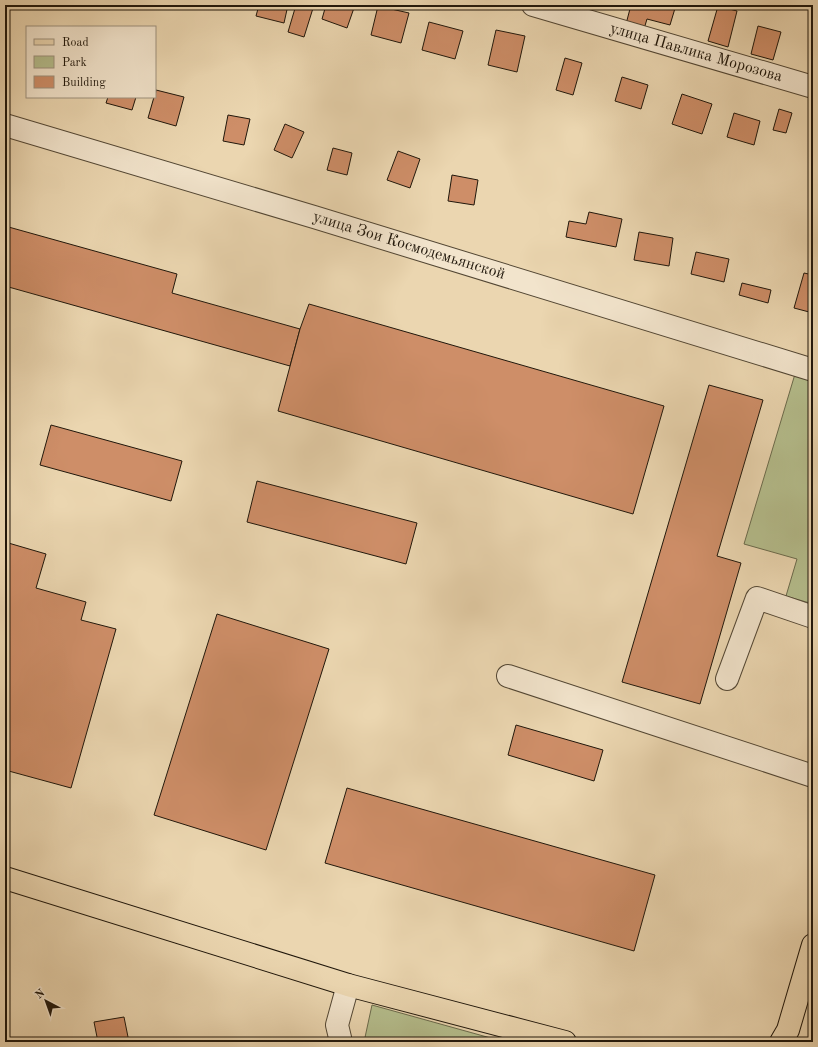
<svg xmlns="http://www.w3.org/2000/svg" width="818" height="1047" viewBox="0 0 818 1047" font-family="'Old Standard TT',serif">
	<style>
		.green { fill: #b5be8d; stroke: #6a6a4c }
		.building { fill: #ce8e68; stroke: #20170b }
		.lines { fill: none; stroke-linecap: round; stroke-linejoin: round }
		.minor-casing { stroke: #534734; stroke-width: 24 }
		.major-casing { stroke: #20170b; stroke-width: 24 }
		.minor { stroke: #f2e4cc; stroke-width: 22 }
		.major { stroke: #ebd6b0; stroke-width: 22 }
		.labels { text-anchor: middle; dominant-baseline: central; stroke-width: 3.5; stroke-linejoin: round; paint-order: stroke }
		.street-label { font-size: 16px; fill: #20170b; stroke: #f2e4cc }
	</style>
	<rect width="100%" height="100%" fill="#ebd6b0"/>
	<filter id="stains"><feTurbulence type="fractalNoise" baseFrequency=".005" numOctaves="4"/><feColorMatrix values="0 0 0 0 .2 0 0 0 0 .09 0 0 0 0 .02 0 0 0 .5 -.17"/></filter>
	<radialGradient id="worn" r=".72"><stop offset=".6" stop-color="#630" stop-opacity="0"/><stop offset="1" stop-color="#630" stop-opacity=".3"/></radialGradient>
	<g class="green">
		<path d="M795,374L813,380V604L786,596L797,559L744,544Z"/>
		<path d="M372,1005L505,1042H364Z"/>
	</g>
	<g class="building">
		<path d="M259,5H288L284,23L256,16Z"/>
		<path d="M296,5H314L304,37L288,32Z"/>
		<path d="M326,5H355L347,28L322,19Z"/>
		<path d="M631,5H676L670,25L647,19L644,29L626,24Z"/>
		<path d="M378,6L409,13L401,43L371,35Z"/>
		<path d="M718,6L737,11L728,47L708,41Z"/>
		<path d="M429,22L463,31L455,59L422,50Z"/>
		<path d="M758,26L781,32L773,60L751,54Z"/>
		<path d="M496,30L525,36L517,72L488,65Z"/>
		<path d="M565,58L582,63L573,95L556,90Z"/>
		<path d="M622,77L648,85L641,109L615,101Z"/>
		<path d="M156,90L184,97L176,126L148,118L154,97H155Z"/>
		<path d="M682,94L712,104L702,134L672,124Z"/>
		<path d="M108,97H136L132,110L106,103Z"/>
		<path d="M779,109L792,113L786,133L773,130Z"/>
		<path d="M734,113L760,121L754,145L727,137Z"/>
		<path d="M228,115L250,119L244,145L223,141Z"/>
		<path d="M285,124L304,132L292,158L274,150Z"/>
		<path d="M333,148L352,153L347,175L327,170Z"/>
		<path d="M398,151L420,159L410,188L387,180Z"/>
		<path d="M452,175L478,180L474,205L448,201Z"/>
		<path d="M589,212L622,219L616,247L566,237L569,221L586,224Z"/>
		<path d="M5,226L177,274L172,293L300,329L290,366L5,286Z"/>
		<path d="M639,232L673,238L669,266L634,260Z"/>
		<path d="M696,252L729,259L724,282L691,274Z"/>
		<path d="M804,273L813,275V313L794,308Z"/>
		<path d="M742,283L771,290L768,303L739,295Z"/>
		<path d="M309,304L664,406L633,514L278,411L300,329Z"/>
		<path d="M709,385L763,400L717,556L741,563L700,704L622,682Z"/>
		<path d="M51,425L182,461L171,501L40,465Z"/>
		<path d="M257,481L417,523L406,564L247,522Z"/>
		<path d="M5,542L46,554L36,588L86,602L81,620L116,629L71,788L5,770Z"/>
		<path d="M217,614L329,649L266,850L154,815Z"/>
		<path d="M516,725L603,750L594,781L508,755Z"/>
		<path d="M347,788L655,875L634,951L325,863Z"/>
		<path d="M124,1017L129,1042H98L94,1022Z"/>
	</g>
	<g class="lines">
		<g class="minor-casing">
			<g id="minor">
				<path d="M533,5L813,87"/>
				<path d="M5,125L314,217L813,370"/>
				<path d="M508,676L813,776"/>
				<path d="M727,679L757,598L813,617"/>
				<path d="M341,1042L337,1025L348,985"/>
			</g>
		</g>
		<g class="major-casing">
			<g id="major">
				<path d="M5,878L348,985L565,1042"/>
				<path d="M781,1042L788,1030L813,945"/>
			</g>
		</g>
		<use href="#minor" class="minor"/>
		<use href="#major" class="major"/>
	</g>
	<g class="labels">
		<g class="street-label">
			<text transform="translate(696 53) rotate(16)">улица Павлика Морозова</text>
			<text transform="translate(409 246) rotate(17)">улица Зои Космодемьянской</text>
		</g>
	</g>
	<rect width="818" height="1047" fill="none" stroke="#ebd6b0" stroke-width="20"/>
	<rect x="6" y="6" width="806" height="1035" fill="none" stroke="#20170b" stroke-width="2"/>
	<rect x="10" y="10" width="798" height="1027" fill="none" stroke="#20170b"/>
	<rect x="26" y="26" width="130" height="72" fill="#f2e4cc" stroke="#9e927f"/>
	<rect x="34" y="39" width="20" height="6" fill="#ebd6b0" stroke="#9e927f"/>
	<text x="62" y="46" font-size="12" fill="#20170b">Road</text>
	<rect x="34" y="56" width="20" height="12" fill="#b5be8d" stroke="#9e927f"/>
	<text x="62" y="66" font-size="12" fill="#20170b">Park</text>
	<rect x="34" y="76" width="20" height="12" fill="#ce8e68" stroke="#9e927f"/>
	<text x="62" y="86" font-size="12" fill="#20170b">Building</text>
	<g transform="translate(46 1001) rotate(319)" stroke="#f2e4cc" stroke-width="3" paint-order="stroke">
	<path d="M0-3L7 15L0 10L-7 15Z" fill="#20170b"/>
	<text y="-6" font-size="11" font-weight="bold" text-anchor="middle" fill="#20170b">N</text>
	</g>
	<rect width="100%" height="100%" filter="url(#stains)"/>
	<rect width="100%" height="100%" fill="url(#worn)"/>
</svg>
